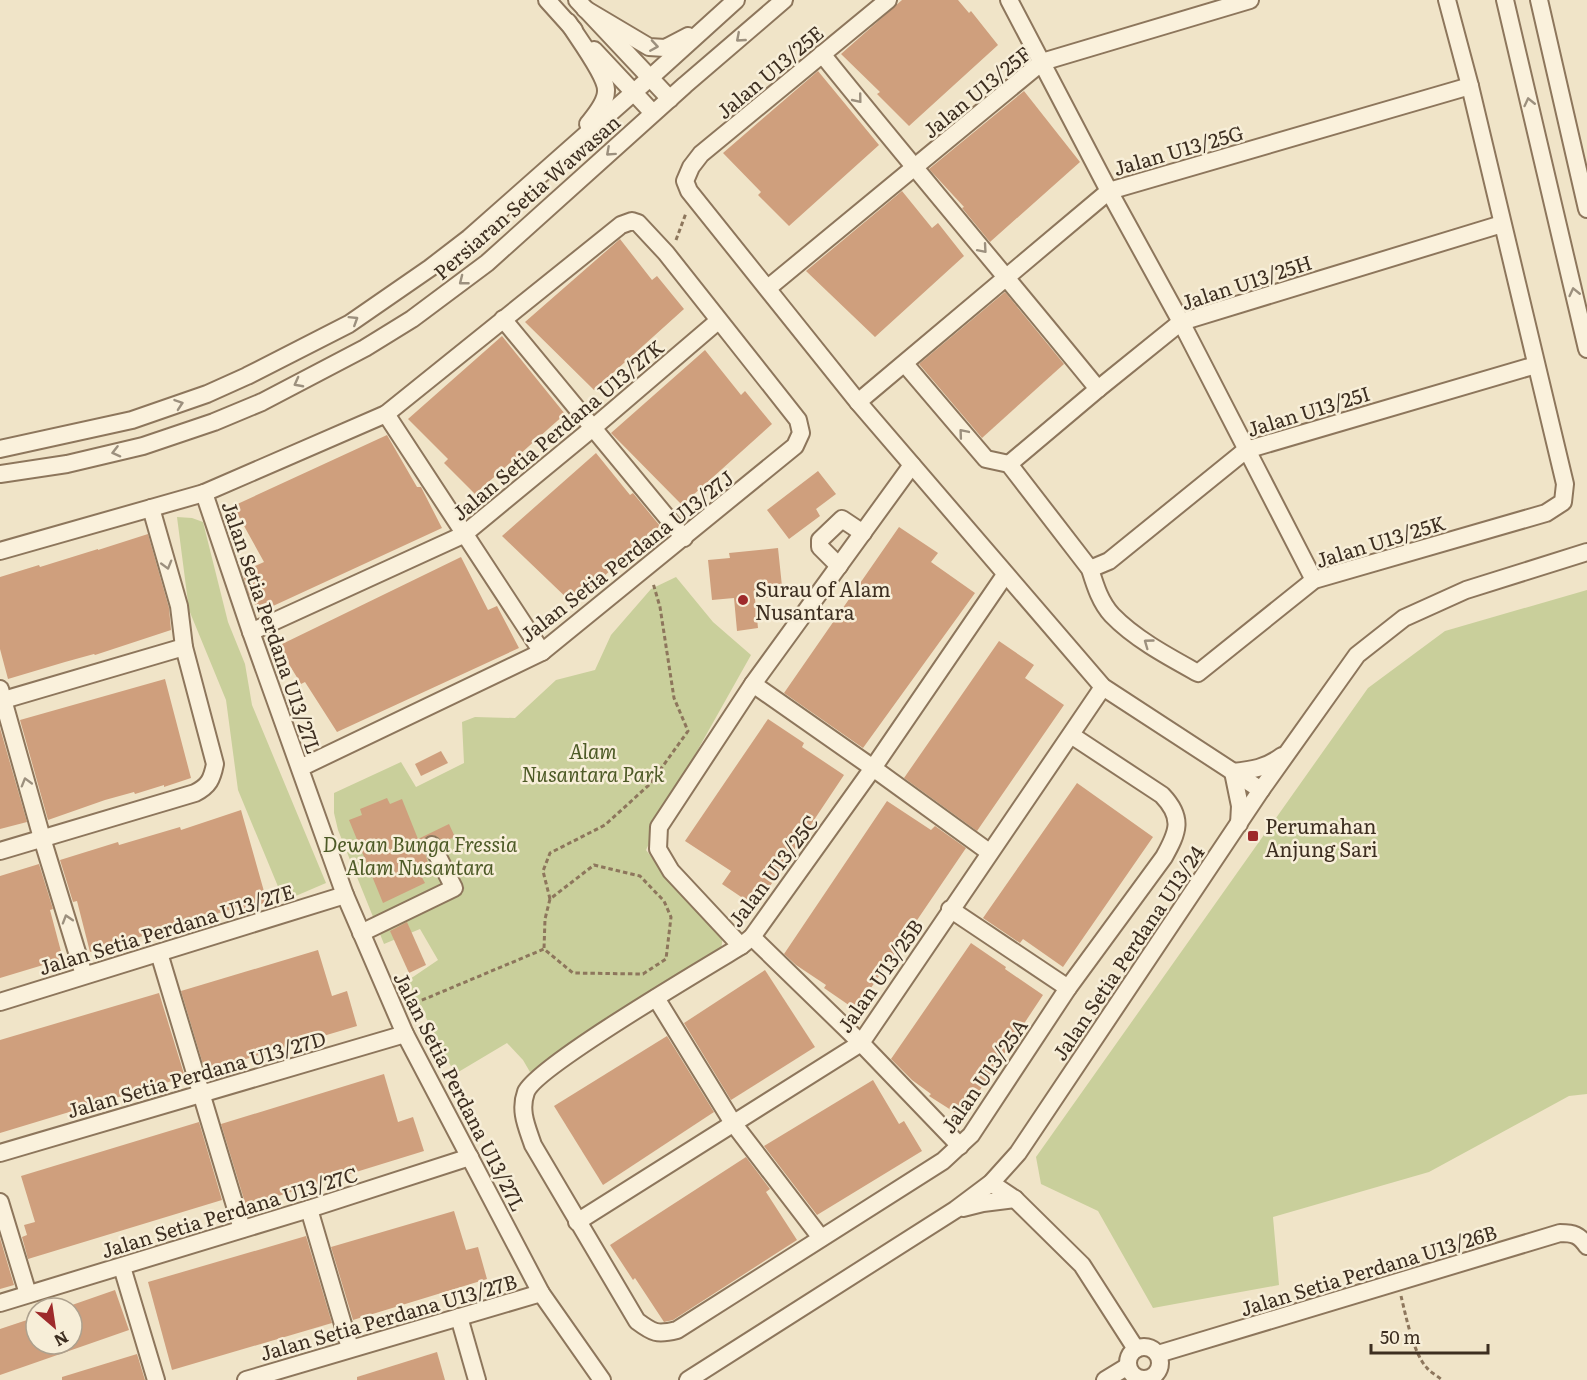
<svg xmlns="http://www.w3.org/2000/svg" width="1587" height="1380" viewBox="0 0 1587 1380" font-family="Literata,serif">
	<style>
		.green { fill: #c9cf9b }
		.building { fill: #cf9f7d }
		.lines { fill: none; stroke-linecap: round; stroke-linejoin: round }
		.minor-casing { stroke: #8d765c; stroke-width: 20 }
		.path { stroke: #8d765c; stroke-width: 3; stroke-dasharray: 4.5 3; stroke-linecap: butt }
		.minor { stroke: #faf1dc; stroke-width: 16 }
		.oneway { stroke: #9c907e }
		.poi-dot { fill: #9e2a2b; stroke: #f7eed8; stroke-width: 2 }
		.labels { text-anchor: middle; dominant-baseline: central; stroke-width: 5; stroke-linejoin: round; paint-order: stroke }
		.street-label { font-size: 20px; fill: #3d2e20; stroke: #f7eed8 }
		.poi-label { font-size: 20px; fill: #3d2e20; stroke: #f7eed8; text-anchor: start }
		.park-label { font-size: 20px; font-style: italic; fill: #4d5a26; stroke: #f7eed8 }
	</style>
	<rect width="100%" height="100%" fill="#f0e4c8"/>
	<g class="green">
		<path d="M177,517L192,518L203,522L228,622L245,664L252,705L326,883L284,901L238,790L226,700L189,610Z"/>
		<path d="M676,577L713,622L751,655L669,801L646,850L662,871L724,927L721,951L530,1072L523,1060L507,1043L455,1074L407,981L438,960L420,929L384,944L338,830L334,813V793L401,762L416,787L464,763L462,722L475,717L515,718L556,680L595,670L611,635L651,589Z"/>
		<path d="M1587,590V1094L1569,1096L1429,1172L1273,1217L1279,1285L1153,1308L1098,1211L1041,1184L1036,1157L1368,688L1445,631Z"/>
	</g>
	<g class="building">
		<path d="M902,0H958L969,13L971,11L998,45L909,126L877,94L880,92L841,54Z"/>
		<path d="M818,71L879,145L789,226L758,195L761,192L723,153Z"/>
		<path d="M1024,91L1080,162L990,242L962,208L964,207L929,169Z"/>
		<path d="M902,191L932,228L938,223L964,256L875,337L806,271Z"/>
		<path d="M620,239L652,280L657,276L684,309L594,390L525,322Z"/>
		<path d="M1005,292L1064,364L982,438L919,364Z"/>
		<path d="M502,336L565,414L475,494L444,463L448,459L408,419Z"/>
		<path d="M705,350L741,395L745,391L772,424L682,505L611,433Z"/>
		<path d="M387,435L417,487H421L442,528L260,612L249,595L242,572L264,562L233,506Z"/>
		<path d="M596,453L630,495L633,493L660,526L573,604L502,536Z"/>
		<path d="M818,471L836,494L816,509L820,516L789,539L767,510Z"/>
		<path d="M899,527L938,553L931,562L975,593L863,748L784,693Z"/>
		<path d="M148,534L169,608L171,630L95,655L94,654L65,662L8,679L0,649V577L39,565L40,567L98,549V550Z"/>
		<path d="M778,548L783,596L755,599L758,628L737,631L734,598L712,600L708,560L730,558L729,553Z"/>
		<path d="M461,557L488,610L497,606L519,648L337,732L305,682L301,684L278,646Z"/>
		<path d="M999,641L1034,665L1025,678L1064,705L977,831L904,778Z"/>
		<path d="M165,679L191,778L164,787V785L135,794L134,792L105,800L48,820L20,720Z"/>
		<path d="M768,719L804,743L802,747L844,775L756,907L722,884L731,871L685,841Z"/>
		<path d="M0,728L27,822L0,829Z"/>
		<path d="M441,751L448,763L421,776L415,764Z"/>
		<path d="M1077,783L1153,837L1063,967L1023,939L1020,943L983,918Z"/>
		<path d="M387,798L390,804L402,799L418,839L449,824L455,837L442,842L438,837L433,835L424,839L422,845L430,868L419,872L425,883L383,903L349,820L362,815L360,809Z"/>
		<path d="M887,801L931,830L935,826L966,848L856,1010L824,988L826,985L796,965L784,954Z"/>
		<path d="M241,810L267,902L240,911L239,907L90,952L77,901L73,902L60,860L118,842L119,845L180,827L181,830Z"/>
		<path d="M39,864L53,909L50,910L63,959L0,978V876Z"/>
		<path d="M407,922L426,965L409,973L390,931Z"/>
		<path d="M971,943L1006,967L1005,969L1043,995L962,1117L929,1096L931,1094L912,1080L891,1059Z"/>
		<path d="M318,950L332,996L347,991L357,1026L205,1071L181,991Z"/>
		<path d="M765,970L815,1047L731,1100L684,1023Z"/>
		<path d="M159,993L185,1077L0,1133V1040Z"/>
		<path d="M667,1036L714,1112L603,1185L554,1106Z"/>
		<path d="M384,1074L398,1122L413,1117L424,1151L246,1206L221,1124Z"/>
		<path d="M873,1080L899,1124L904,1121L922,1151L817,1215L764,1146Z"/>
		<path d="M199,1122L222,1200L28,1259L22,1237L27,1235L24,1225L35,1222L21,1176Z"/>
		<path d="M746,1157L770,1189L766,1192L797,1240L673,1320L664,1322L635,1278L633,1280L610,1245Z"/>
		<path d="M454,1211L466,1250L478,1247L487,1279L353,1320L331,1247Z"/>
		<path d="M306,1236L332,1323L172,1370L148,1282Z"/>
		<path d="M0,1238L14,1285L0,1289Z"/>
		<path d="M115,1290L129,1330L0,1375V1329L36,1317V1344H72V1305Z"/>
		<path d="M437,1352L445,1380H357V1377Z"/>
		<path d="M137,1354L145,1380H62V1377Z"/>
	</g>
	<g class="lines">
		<g class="minor-casing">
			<g id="minor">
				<path d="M547,0L574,30"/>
				<path d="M577,0L670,99"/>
				<path d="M888,0L701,154L691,167L685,181L689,191L858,402L1103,687L1261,790"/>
				<path d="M1009,0L1109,191L1181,322L1314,580"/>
				<path d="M1505,0L1587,349"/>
				<path d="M1539,0L1587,209"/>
				<path d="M585,9L649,47L665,48L688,36"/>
				<path d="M568,22C577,37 607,76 606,91C606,103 595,115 588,124"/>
				<path d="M594,50L653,113"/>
				<path d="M822,54C912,166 1006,276 1098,389"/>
				<path d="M768,288L1042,62L1250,0"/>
				<path d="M503,319L684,538"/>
				<path d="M905,364L986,459L1009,464L1090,569C1095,585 1100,602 1112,615C1135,639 1169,657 1198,673L1314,580L1546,513L1563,502L1565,484L1470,86L1447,0"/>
				<path d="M858,402L1109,191L1470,86"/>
				<path d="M386,414L542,652"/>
				<path d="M0,449L132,420L207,394L247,376L349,324L430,268L469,238L651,77L736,0"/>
				<path d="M1009,464L1098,389L1181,322L1502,224"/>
				<path d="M0,474L67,464L143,446L214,422L262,402L365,348L412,319L487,263L685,85L784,0"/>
				<path d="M0,551L204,493"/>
				<path d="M839,566L820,547V540L842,519L863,533"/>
				<path d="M1090,569L1109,561L1246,450L1536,365"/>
				<path d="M1005,575L873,768L752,937L741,946C708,966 536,1067 526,1092C519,1111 527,1127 533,1145L637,1321C653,1333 657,1335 677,1330L943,1161L971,1135L1068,988L1164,857C1178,832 1184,818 1162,795L1071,735"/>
				<path d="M251,632L463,535L594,427L718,321"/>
				<path d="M753,684L873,768L989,852"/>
				<path d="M0,689L42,838L84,975"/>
				<path d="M0,701L184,647"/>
				<path d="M300,768L542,652L795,446L801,433L798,420L666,253L638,223L632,221L621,225L386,414L204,493L251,632L345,895L405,1034L541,1293L602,1380"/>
				<path d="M1233,772C1252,770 1266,768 1282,756"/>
				<path d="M1233,772L1240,806L1239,824"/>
				<path d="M0,851L195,793C209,786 212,779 215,764L184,647L179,606L151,508"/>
				<path d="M950,909L1068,988"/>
				<path d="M361,933L454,888L432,845"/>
				<path d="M752,937L861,1043L960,1146"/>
				<path d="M741,946L671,871L658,849L659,827L753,684L912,465"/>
				<path d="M159,953L242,1229"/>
				<path d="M656,998L733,1123L821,1238"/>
				<path d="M0,1002L345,895"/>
				<path d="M0,1153L405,1034"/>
				<path d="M991,1183L1015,1199L1082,1265L1136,1349"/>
				<path d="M0,1202L28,1294"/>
				<path d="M963,1208L983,1203L1015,1199"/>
				<path d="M309,1209L350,1348"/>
				<path d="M577,1222L861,1043L1103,687"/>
				<path d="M122,1267L156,1380"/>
				<path d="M0,1303L309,1209L470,1157"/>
				<path d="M459,1317L477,1380"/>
				<circle cx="1144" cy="1363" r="16"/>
				<path d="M1158,1354L1560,1233C1574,1233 1579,1235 1587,1246"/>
				<path d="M246,1380L541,1293"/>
				<path d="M688,1380L955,1210L991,1183L1018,1153L1261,790L1357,655L1404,618L1466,590L1587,552"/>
				<path d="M1105,1380L1128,1366"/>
			</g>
		</g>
		<g class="path">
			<path d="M676,240L686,213"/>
			<path d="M550,899L543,871L550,853L605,825L650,784L688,731L674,698L660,607L653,583"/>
			<path d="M408,1006L544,949L573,973L643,974L666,959L671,917L664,901L640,876L594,865L550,899L545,919L544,949"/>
			<path d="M1401,1296C1406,1316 1413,1353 1427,1368C1431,1373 1438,1376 1442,1380"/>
		</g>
		<use href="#minor" class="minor"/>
	</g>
	<defs><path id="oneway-chevron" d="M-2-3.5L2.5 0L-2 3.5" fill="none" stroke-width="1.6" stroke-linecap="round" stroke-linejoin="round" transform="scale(1.5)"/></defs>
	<g class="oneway">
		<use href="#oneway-chevron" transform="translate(740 38) rotate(139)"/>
		<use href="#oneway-chevron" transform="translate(654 46) rotate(9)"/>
		<use href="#oneway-chevron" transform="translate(858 99) rotate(51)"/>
		<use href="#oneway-chevron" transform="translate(1529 102) rotate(-103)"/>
		<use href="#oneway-chevron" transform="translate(610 152) rotate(138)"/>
		<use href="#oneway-chevron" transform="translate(983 249) rotate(49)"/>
		<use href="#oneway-chevron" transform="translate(463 281) rotate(142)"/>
		<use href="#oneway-chevron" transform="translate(1574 292) rotate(-103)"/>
		<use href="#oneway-chevron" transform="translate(354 320) rotate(-32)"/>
		<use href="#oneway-chevron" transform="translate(298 383) rotate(152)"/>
		<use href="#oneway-chevron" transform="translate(179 404) rotate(-19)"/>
		<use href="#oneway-chevron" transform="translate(963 433) rotate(-130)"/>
		<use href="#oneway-chevron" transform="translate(116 452) rotate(166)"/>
		<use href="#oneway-chevron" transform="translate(167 565) rotate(74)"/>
		<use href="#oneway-chevron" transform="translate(1148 643) rotate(-144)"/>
		<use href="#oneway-chevron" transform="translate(26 782) rotate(-106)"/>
		<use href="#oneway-chevron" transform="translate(67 919) rotate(-107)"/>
	</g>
	<g class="poi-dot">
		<circle cx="743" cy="600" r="6"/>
		<rect x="1247" y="830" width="12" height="12" rx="3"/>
	</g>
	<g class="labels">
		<g class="street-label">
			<text transform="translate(769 71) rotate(-40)">Jalan U13/25E</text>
			<text transform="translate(976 91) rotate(-39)">Jalan U13/25F</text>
			<text transform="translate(1178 149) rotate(-16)">Jalan U13/25G</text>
			<text transform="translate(526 196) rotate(-41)">Persiaran Setia Wawasan</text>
			<text transform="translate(1246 281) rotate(-18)">Jalan U13/25H</text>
			<text transform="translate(1308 410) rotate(-17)">Jalan U13/25I</text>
			<text transform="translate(557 429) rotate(-40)">Jalan Setia Perdana U13/27K</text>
			<text transform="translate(1380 540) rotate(-17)">Jalan U13/25K</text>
			<text transform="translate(626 555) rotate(-38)">Jalan Setia Perdana U13/27J</text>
			<text transform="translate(273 627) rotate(71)">Jalan Setia Perdana U13/27L</text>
			<text transform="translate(772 870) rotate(-53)">Jalan U13/25C</text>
			<text transform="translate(166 928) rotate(-17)">Jalan Setia Perdana U13/27E</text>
			<text transform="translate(1127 952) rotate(-56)">Jalan Setia Perdana U13/24</text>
			<text transform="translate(879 975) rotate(-55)">Jalan U13/25B</text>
			<text transform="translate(196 1073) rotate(-16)">Jalan Setia Perdana U13/27D</text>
			<text transform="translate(983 1075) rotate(-55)">Jalan U13/25A</text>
			<text transform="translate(461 1091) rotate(63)">Jalan Setia Perdana U13/27L</text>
			<text transform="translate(229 1211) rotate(-17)">Jalan Setia Perdana U13/27C</text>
			<text transform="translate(1368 1269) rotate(-17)">Jalan Setia Perdana U13/26B</text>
			<text transform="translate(388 1316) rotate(-16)">Jalan Setia Perdana U13/27B</text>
		</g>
		<g class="poi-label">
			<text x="755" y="588">Surau of Alam<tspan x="755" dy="23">Nusantara</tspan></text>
			<text x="1265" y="825">Perumahan<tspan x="1265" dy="23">Anjung Sari</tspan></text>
		</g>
		<g class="park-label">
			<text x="593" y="750">Alam<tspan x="593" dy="23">Nusantara Park</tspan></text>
			<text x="420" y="843">Dewan Bunga Fressia<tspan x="420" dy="23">Alam Nusantara</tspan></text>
		</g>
	</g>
	<g transform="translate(54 1326) rotate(151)"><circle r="28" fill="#f7eed8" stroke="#ada18e" stroke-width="1.5"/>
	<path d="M0-4.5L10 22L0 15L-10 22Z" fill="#9e2a2b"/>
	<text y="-9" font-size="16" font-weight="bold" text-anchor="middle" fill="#3d2e20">N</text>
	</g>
	<path d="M1371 1344v9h117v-9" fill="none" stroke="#3d2e20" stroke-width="3"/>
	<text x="1380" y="1344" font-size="18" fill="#3d2e20" stroke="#f7eed8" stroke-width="4.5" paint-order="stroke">50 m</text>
</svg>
